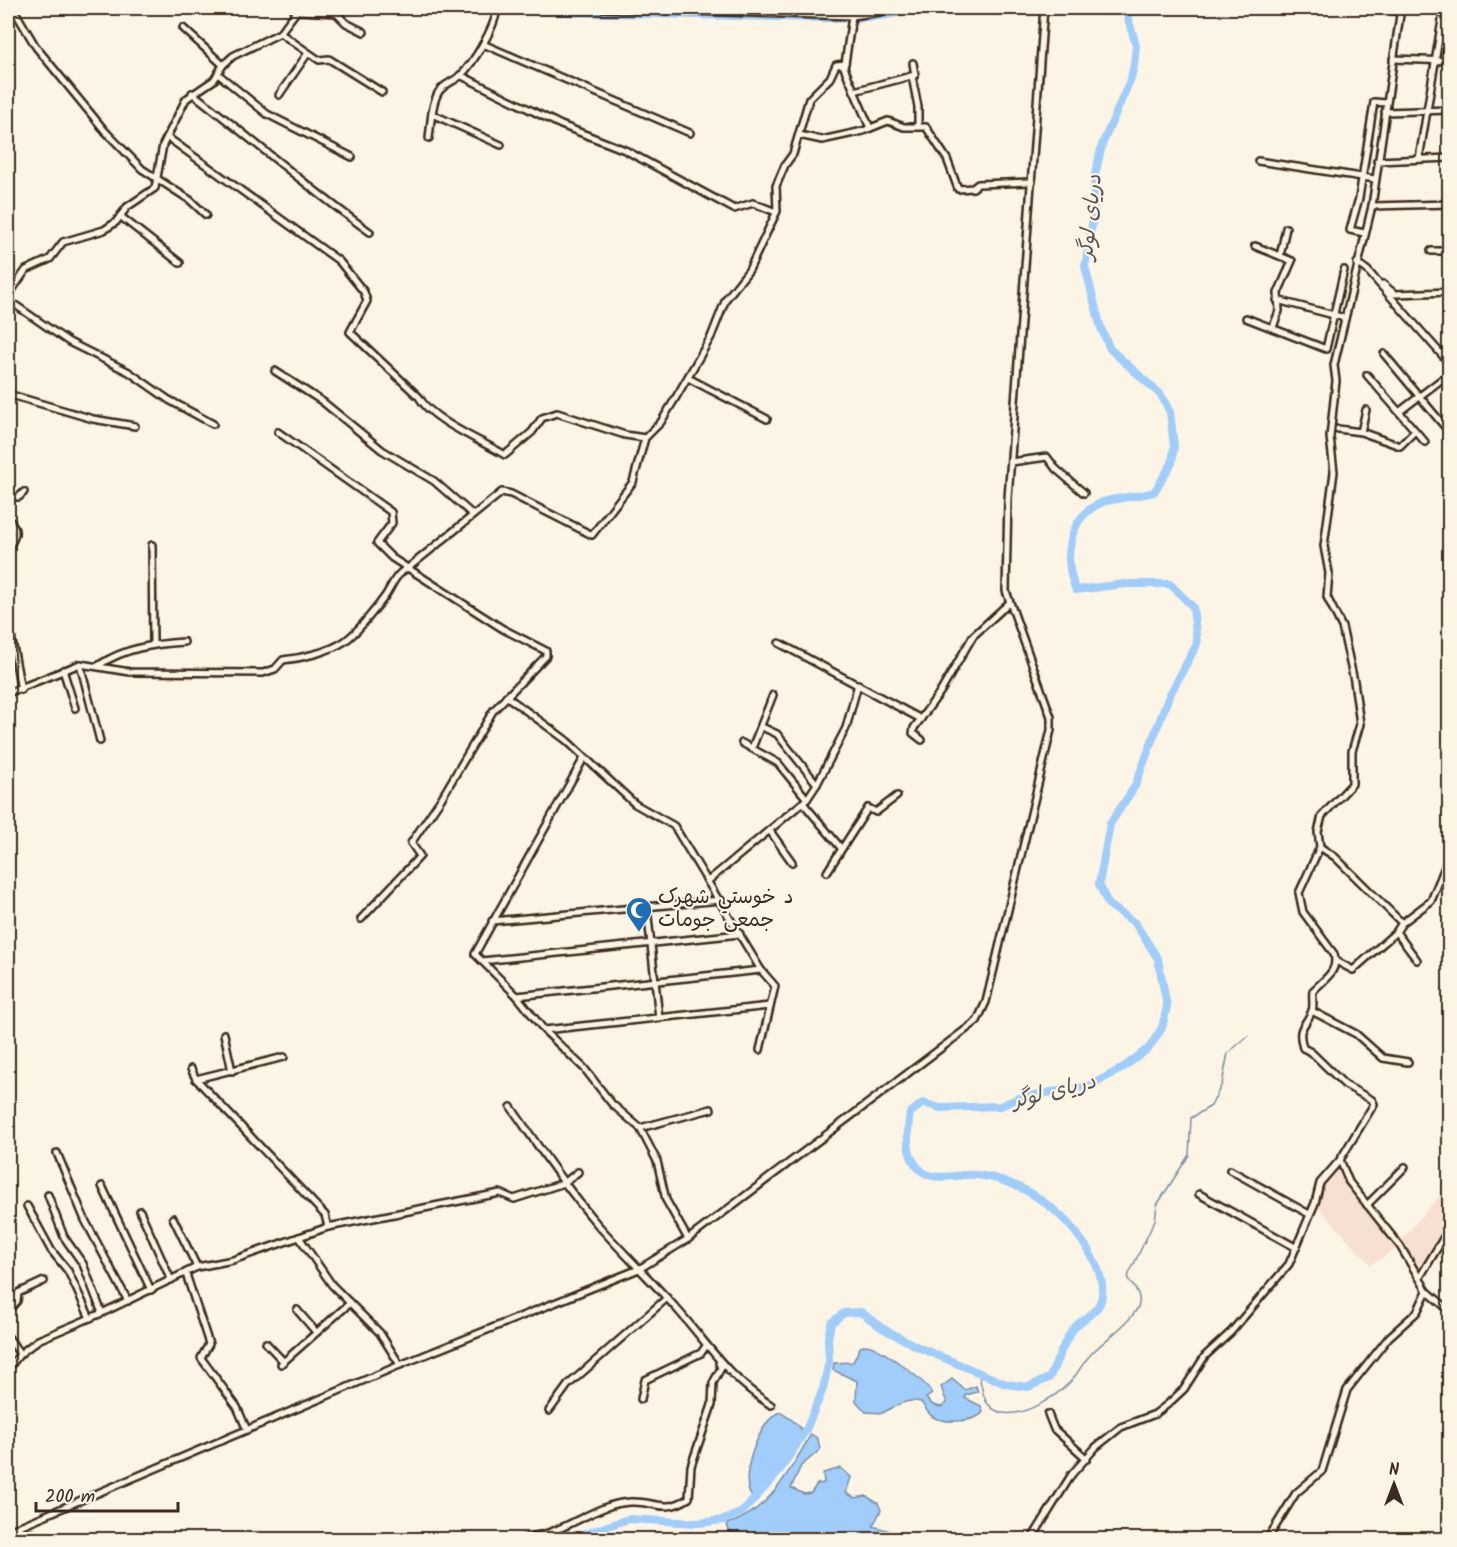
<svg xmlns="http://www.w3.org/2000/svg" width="1457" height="1547" viewBox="0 0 1457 1547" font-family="Kalam,'Playpen Sans Arabic',sans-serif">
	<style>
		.built { fill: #f6e0d2 }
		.water { fill: #a0cdfa; stroke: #788ca2; stroke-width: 1.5 }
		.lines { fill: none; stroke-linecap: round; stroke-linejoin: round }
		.stream { stroke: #788ca2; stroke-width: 1.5 }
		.canal { stroke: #a0cdfa; stroke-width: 5 }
		.river { stroke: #a0cdfa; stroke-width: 8 }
		.minor-casing { stroke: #3b2a1e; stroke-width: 10 }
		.minor { stroke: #fcf5e5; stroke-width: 5 }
		.labels { text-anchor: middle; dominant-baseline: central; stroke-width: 4.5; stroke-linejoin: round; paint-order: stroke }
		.poi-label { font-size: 20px; fill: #3b2a1e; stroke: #fcf5e5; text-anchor: start }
		.water-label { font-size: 21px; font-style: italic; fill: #545355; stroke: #fcf5e5 }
	</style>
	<rect width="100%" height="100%" fill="#fcf5e5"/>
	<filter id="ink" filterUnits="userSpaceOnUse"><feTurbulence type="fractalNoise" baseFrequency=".0167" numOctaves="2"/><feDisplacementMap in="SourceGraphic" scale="12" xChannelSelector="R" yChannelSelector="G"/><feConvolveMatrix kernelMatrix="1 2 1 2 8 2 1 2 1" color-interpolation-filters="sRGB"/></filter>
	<g filter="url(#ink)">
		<path class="built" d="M1340,1160L1349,1182L1398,1243L1449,1185V1227L1420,1277L1400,1246L1371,1265L1315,1203L1317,1191Z"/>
		<g class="water">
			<path d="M866,1345C879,1346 929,1383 932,1394L926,1398L933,1405L941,1407L947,1403L941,1387L952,1379L965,1390L976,1386L978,1392L966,1395L965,1398L981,1406L983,1412C975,1423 944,1423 933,1417C927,1413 925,1407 921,1402C907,1398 894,1406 883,1413L866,1412L856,1401L857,1381L833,1370L834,1363L853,1362L860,1347Z"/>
			<path d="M780,1412C787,1417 797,1422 802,1430L788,1456L753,1498C736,1482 760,1418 780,1412Z"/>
			<path d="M811,1434L818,1439L820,1450L801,1466L791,1488L804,1494L811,1493L817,1484L824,1483L823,1473L841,1468L851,1477L846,1493L855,1498L866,1496L878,1503L881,1510L873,1526L890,1531L892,1539H738L737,1536L729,1531L727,1524C768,1513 792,1468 811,1434Z"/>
		</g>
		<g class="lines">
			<g class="stream">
				<path d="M36,679L64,665"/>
				<path d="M979,1374C981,1383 982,1397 988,1404C1008,1429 1056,1398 1072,1380C1080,1370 1085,1359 1094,1351C1105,1340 1136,1318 1139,1304C1141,1294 1134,1287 1128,1279L1129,1274L1155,1220L1157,1205L1189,1155L1191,1118L1211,1106L1222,1084L1228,1053L1248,1036"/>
			</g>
			<path class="canal" d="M321,8L848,20L884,17L931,8"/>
			<path class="river" d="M568,1540L628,1519L698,1523L724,1520L742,1512L778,1473L806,1430L823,1389L829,1361L828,1338L831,1323L844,1313L861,1312L882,1328L920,1348L1006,1384L1028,1387L1049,1378C1058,1362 1063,1340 1076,1326C1085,1317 1097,1313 1101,1300C1106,1282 1096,1263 1087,1248C1063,1210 1022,1180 977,1175C961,1173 937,1182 923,1172C904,1158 907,1133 910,1113L923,1103L940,1108L1000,1106L1022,1097L1089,1086L1121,1069L1149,1048L1162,1028L1167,1006L1158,959L1135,923L1108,904L1099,884L1110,824L1135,786L1169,696L1197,644L1193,607L1170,584H1124L1076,590C1063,560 1067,516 1103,502C1120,497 1137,497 1154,492L1172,463L1174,446L1170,412L1161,395L1110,349L1101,328L1085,267L1093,218L1095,175L1102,145L1131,78L1134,65L1136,45L1125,8"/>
			<g class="minor-casing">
				<g id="minor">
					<path d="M13,8L36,47L105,131L142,169L190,200L206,215"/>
					<path d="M597,8L852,16L908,8"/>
					<path d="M1379,8L1401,12"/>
					<path d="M297,11L336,13L346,23L364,32"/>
					<path d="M183,28L223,65"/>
					<path d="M280,33L319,60L329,59L382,92"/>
					<path d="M483,44L690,133"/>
					<path d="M1393,59L1450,61"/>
					<path d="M843,65L870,128"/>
					<path d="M218,74L267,114L352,157"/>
					<path d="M460,75L561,125L625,150L734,209L753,203L776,212"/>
					<path d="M912,76L918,107V127"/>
					<path d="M854,91L915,75L913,63"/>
					<path d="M192,93C252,139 308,188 370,232"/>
					<path d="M279,95L308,53"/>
					<path d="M1385,112L1450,110"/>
					<path d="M432,114L501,145"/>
					<path d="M799,135L822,140L863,131L888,121L904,127H926L947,159L958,189L973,188L978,184L1032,182"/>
					<path d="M167,137L339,261L364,292L367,301L350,332L419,397C431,420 482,441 505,455L532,432L542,418L557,413L625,435L645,438"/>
					<path d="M429,138C431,124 431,106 438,93C443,84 453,82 460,76C474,63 496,25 497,8"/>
					<path d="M1419,159L1444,8"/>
					<path d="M1258,161L1375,179"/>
					<path d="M1377,161L1450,158"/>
					<path d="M1372,206L1450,204"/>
					<path d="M120,216L180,263"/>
					<path d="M1364,233L1350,230L1359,198L1374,102L1386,103"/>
					<path d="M1255,246L1292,261L1278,293L1279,311L1273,327"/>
					<path d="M1431,251H1450"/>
					<path d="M1280,256L1286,228"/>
					<path d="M1357,263L1367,270L1450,364"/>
					<path d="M1383,284L1395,294L1450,292"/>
					<path d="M8,296L26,270L50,259L63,242L104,230L116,222L127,207L155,188L163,145L186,99L214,80L223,65L233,56L280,33L299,8"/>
					<path d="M8,300L69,342L129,372L169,400L213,424"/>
					<path d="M1277,300L1345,318"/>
					<path d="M1246,318L1326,349L1344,270"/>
					<path d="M1384,354L1450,433"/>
					<path d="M275,371L323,402L382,450L434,481L473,515"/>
					<path d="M1367,375L1425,442"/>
					<path d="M688,378L767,419"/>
					<path d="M8,394L93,419L135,426"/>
					<path d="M1399,412L1450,373"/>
					<path d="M1338,429L1361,432L1400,446L1415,431"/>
					<path d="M278,432L391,512L392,523L377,543L392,558L503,629L546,651V656L493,711L441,799L411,843L420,856L361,919"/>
					<path d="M1361,432L1366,410"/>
					<path d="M1011,462L1047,457L1056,469L1084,493"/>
					<path d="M8,497H19L24,492"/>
					<path d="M8,519C19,529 16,537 8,548"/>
					<path d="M152,545L153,644"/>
					<path d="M8,619L21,690"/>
					<path d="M779,643L921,719"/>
					<path d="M80,664L100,741"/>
					<path d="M99,665C125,648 153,644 184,642"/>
					<path d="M63,670L75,708"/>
					<path d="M8,693L80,664L130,672L263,673L275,669L283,660C302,658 329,652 345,641C359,631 373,612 383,599C392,588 394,574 408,568L502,492L511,494L592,535L633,482L645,438L661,422L675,399L711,337L726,299L749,270L777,211L776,186L785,165L793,154L809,99L830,78L836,65L845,64L852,16"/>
					<path d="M506,696L566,740L635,804L674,826L761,970L775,986L760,1050"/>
					<path d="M762,727L777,734L817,784"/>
					<path d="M922,740L913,733L914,728L941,691L973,636L1009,603"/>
					<path d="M742,743L778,763L807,799"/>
					<path d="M752,748L773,695"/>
					<path d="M584,758L475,954L517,996L544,1030L584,1068L612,1104L640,1128L657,1161L666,1200L688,1239"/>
					<path d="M803,803L841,848"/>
					<path d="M770,831L792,862"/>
					<path d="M1320,847L1335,857L1402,923"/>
					<path d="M827,872L868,808L876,812L897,796"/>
					<path d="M708,881L807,799L817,784L846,728L858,684"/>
					<path d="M647,908L659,1018"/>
					<path d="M492,921L721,900"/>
					<path d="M1396,932L1417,960"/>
					<path d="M482,961L740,934"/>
					<path d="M1336,961L1353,970L1396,932L1402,923L1431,901L1450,855"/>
					<path d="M517,996L761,970"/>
					<path d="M1312,1011L1356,1034L1383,1058L1408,1062"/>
					<path d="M544,1030L770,1006"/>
					<path d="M224,1034L232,1071"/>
					<path d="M196,1079L284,1057"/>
					<path d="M511,1107C539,1147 566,1188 598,1225C623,1253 651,1280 676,1308C708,1344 729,1379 771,1405"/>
					<path d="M640,1128L711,1109"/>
					<path d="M57,1153L85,1220L128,1301"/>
					<path d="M1340,1160L1349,1182L1400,1246L1427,1291L1450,1311"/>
					<path d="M1230,1170L1309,1214"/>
					<path d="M102,1186L151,1290"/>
					<path d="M1199,1194L1295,1247"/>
					<path d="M48,1195L64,1237L83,1264L102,1313"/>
					<path d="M1367,1205L1405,1167"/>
					<path d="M27,1206L51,1250L68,1271L90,1318"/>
					<path d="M140,1211L171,1280"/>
					<path d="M173,1218L197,1267"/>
					<path d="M328,1227L500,1193L514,1199L564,1183L578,1172"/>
					<path d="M299,1237L332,1285L380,1333L400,1365"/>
					<path d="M186,1274L209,1344L201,1358L237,1407L247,1430"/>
					<path d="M1420,1277L1450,1227"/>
					<path d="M297,1310L316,1332"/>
					<path d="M8,1311L17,1301L18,1293L44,1281"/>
					<path d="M8,1337L20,1354"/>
					<path d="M266,1343L284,1362"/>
					<path d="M281,1364L350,1303"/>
					<path d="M8,1369L20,1354L38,1340L102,1313L197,1267L233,1260L328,1227L325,1215L196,1079L191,1069"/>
					<path d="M641,1399L645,1380L701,1353L706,1346"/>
					<path d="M549,1411L568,1385L667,1298"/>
					<path d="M1048,1414L1054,1429L1087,1459"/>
					<path d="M12,1529L59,1540"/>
					<path d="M8,1531L400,1365L639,1269L688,1239L977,1021L986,1002L1051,730V717L1006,591L1008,498L1044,8"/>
					<path d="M521,1540C529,1536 539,1536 548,1533C576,1524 601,1503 631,1502C656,1501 664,1514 689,1498L691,1466L712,1405L713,1383L721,1368L719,1363"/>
					<path d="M1031,1540L1072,1474L1096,1447L1121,1427L1155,1414L1168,1404L1184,1389L1205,1356L1231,1332L1289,1264L1315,1203L1320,1183L1340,1160L1374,1104L1372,1100L1345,1085L1311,1052L1303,1048C1297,1026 1304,1029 1312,1011C1314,1006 1312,997 1313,991C1324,979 1339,972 1334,954L1303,912L1299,893L1320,847L1318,832L1322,816L1352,784V751L1360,724L1354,681L1342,627L1327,597L1329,573L1324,546L1334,472L1330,437L1336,381L1334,365L1372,206L1401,8"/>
					<path d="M1267,1540L1296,1493L1322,1471L1347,1390L1389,1337L1417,1312L1427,1291"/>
				</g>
			</g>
			<use href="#minor" class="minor"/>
		</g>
	</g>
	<defs>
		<g id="mosque-pin" transform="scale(1.35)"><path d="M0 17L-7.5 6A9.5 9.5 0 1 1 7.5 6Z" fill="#1f6fb2" stroke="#fcf5e5"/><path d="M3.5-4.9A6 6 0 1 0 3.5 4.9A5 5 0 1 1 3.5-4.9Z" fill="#fff"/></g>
	</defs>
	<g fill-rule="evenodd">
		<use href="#mosque-pin" x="639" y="910"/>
	</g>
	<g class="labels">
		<g class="poi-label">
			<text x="658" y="898">د خوستي شهرک<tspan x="658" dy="23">جمعی جومات</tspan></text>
		</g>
		<g class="water-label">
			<text transform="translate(1091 217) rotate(-84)">دریای لوگر</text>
			<text transform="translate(1054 1092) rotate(-14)">دریای لوگر</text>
		</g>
	</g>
	<rect width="1457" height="1547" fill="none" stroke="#fcf5e5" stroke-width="30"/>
	<rect x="15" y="15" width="1427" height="1517" fill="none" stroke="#3b2a1e" stroke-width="2" filter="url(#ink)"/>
	<g transform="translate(1394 1484)" stroke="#fcf5e5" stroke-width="4.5" paint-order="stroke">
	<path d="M0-4.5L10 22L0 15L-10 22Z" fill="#3b2a1e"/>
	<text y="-9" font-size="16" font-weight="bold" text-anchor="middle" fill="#3b2a1e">N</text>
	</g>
	<path d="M36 1502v9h142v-9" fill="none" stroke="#3b2a1e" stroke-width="3"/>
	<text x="45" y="1502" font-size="18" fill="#3b2a1e" stroke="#fcf5e5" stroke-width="4.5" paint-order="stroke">200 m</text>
</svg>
